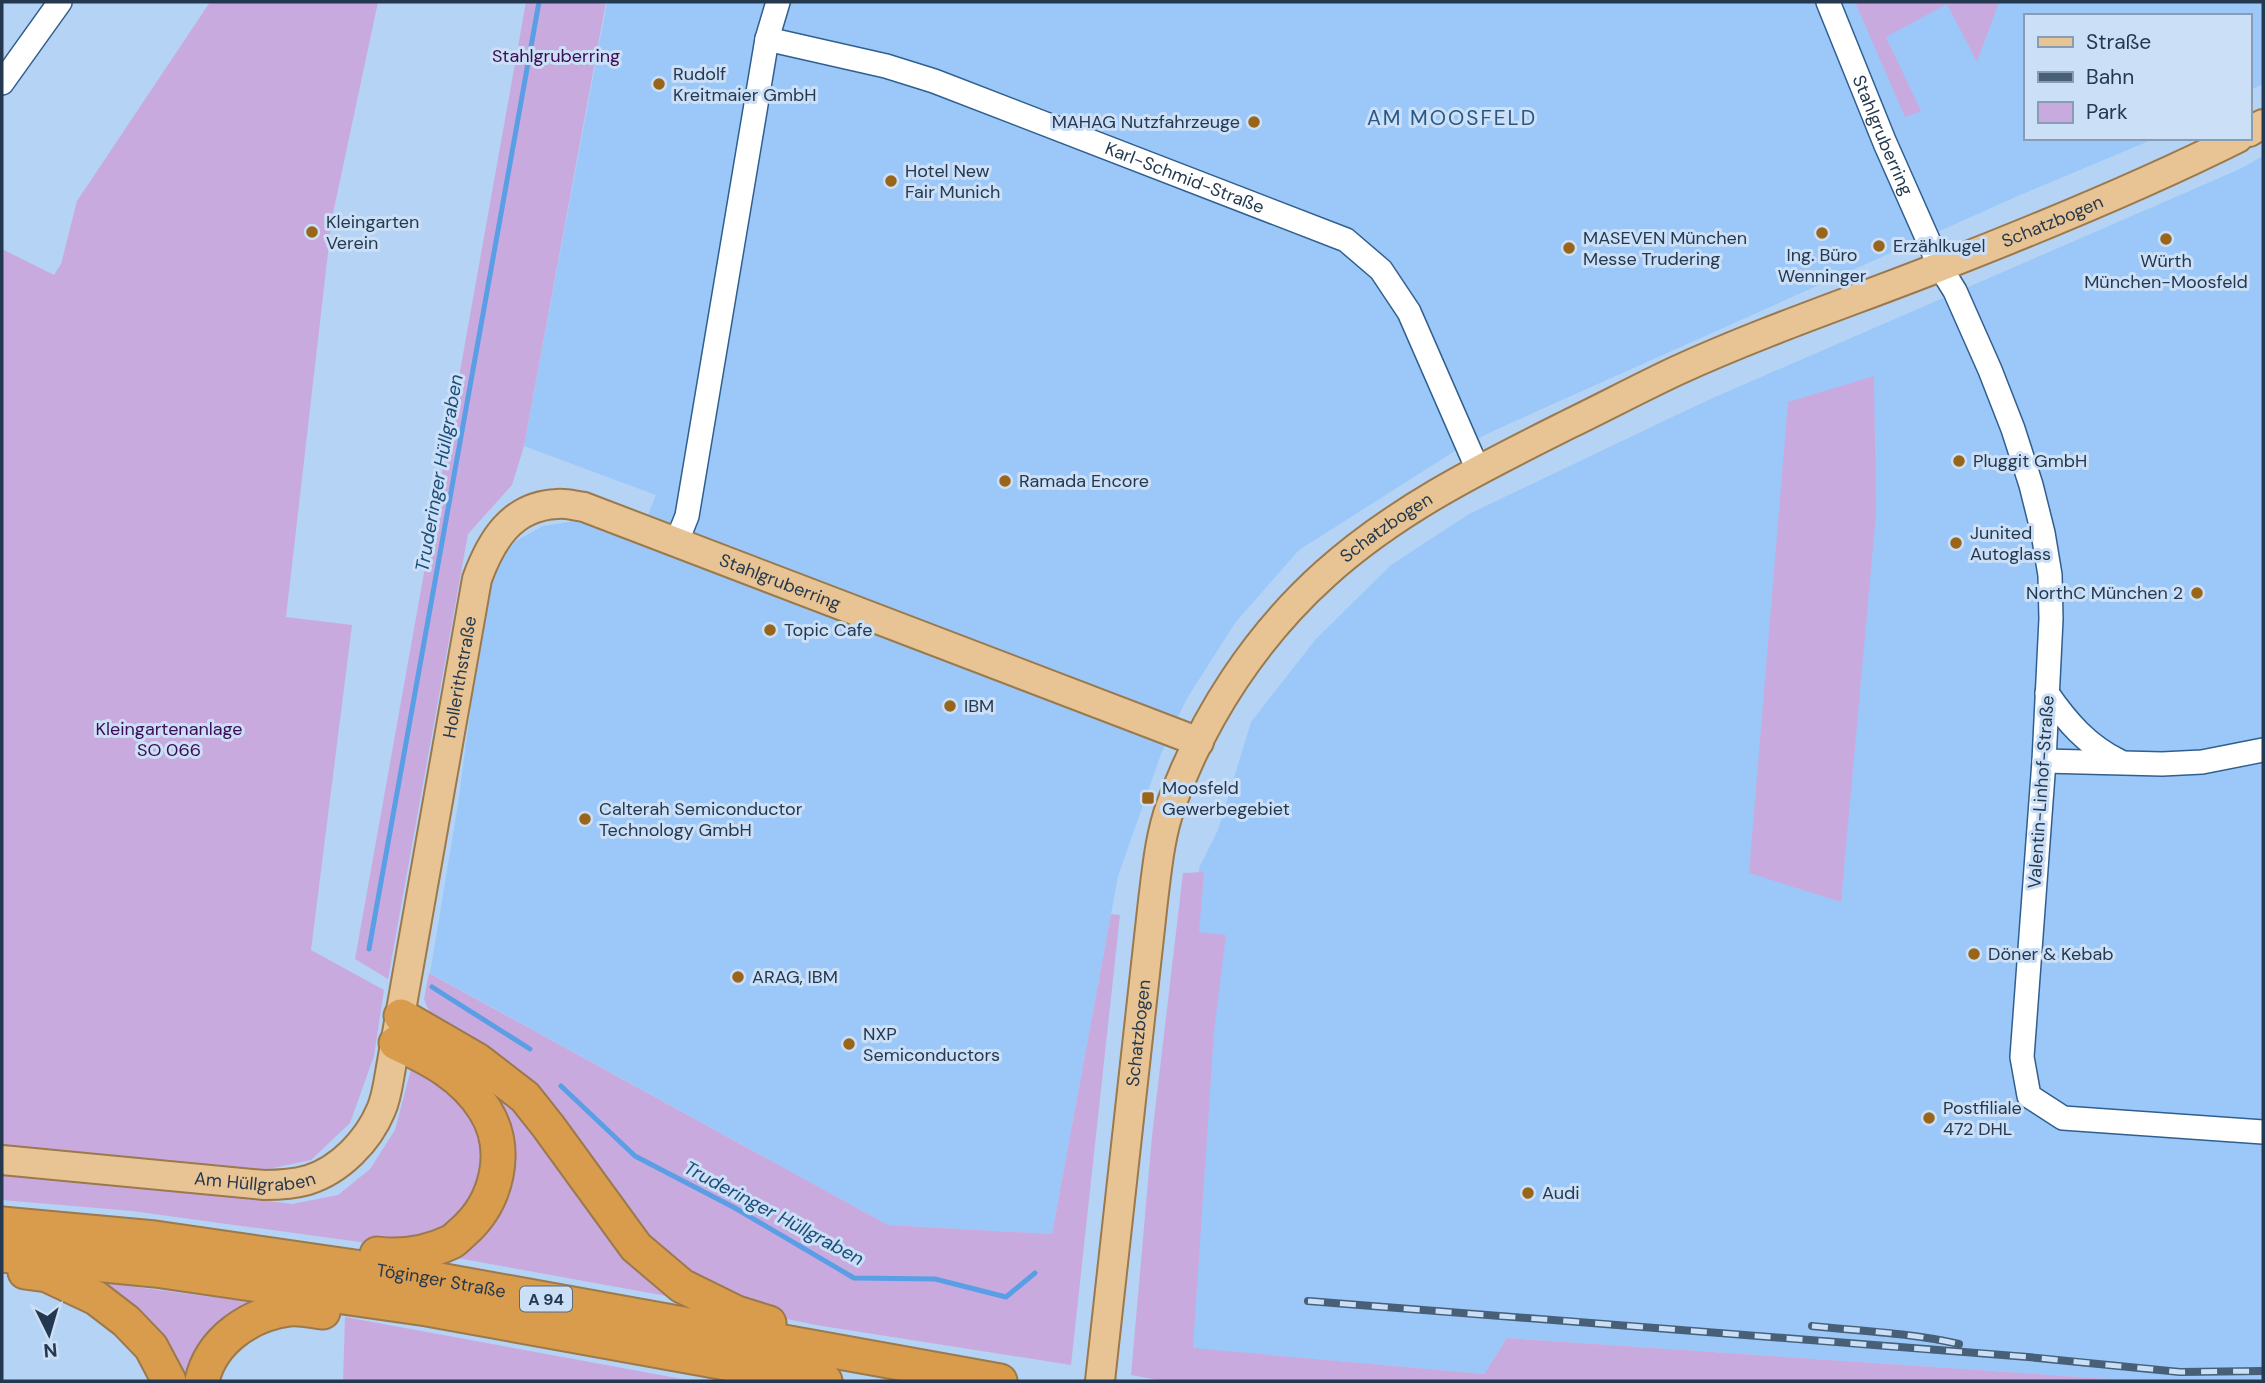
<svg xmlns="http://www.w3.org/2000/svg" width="2265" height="1383" viewBox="0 0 2265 1383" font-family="'DM Sans',sans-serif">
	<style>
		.built { fill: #9bc8f8 }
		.green { fill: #c9aadf }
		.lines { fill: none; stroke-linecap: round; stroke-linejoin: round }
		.stream { stroke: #5a9fe5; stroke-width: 5 }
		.minor-casing { stroke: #305f8f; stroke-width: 26 }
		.major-casing { stroke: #9a794d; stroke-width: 32 }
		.highway-casing { stroke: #9a794d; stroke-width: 37 }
		.minor { stroke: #fff; stroke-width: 23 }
		.major { stroke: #e8c394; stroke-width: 28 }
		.highway { stroke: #d99b4c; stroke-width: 33 }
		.rail-casing { stroke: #485f78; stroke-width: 8 }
		.rail { stroke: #cbdff6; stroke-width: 5; stroke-dasharray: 16; stroke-linecap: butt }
		.poi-dot { fill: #99651b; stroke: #cbdff6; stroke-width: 2.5 }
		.labels { text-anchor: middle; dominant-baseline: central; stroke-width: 6; stroke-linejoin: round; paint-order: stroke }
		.shield { fill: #cbdff6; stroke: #566b81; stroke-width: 2 }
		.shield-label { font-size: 16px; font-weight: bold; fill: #24394f }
		.park-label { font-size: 18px; fill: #3c0b55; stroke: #cbdff6 }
		.poi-label { font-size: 18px; fill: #24394f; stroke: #cbdff6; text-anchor: start }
		.street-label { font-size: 18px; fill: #24394f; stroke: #cbdff6 }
		.water-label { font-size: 19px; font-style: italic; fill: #1d4d7b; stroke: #cbdff6 }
		.quarter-label { font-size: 21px; letter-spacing: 2px; fill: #295887; stroke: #cbdff6 }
	</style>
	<rect width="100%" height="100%" fill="#b5d3f4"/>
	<g class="built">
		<path d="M607,2H2263V84L2249,91V16H2025V138H2156L2020,195L1493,431L1458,449L1299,550L1235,623L1186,700L1161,754L1118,876L1052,1234L888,1225L430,973L458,804L475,675L490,579L498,562L516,541L543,526L576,521L637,542L656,495L524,446Z"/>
		<path d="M2263,156V1379L2249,1381H2140L1507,1338L1484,1374L1187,1348L1199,868L1218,830L1251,722L1316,639L1391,565L1469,514L1706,401L2240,169Z"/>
	</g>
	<g class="green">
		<path d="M210,2H378L332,218L286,617L352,625L311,950L384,990L374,1056L350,1123L311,1160L254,1172L2,1149V249L54,275L61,264L77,201Z"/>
		<path d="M526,2H606L524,446L512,485L468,534L388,979L355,959Z"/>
		<path d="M1855,2H1999L1977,62L1947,4L1886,37L1921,111L1905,117Z"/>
		<path d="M1874,376L1876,514L1841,902L1749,873L1788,402Z"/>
		<path d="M1204,872L1199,932L1226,935L1214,1032L1193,1348L1484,1374L1507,1338L2140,1381H1164L1131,1375L1152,1136L1183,873Z"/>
		<path d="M1111,914L1120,915L1071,1365L816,1325L759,1313L698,1282L650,1241L434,1024L424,999L429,973L888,1225L1052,1234Z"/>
		<path d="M429,1043L509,1099L683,1299L446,1256L508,1161Z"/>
		<path d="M418,1062L483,1123L486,1183L451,1230L389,1246L132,1211L2,1200V1171L59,1175L292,1204L338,1195L370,1169L395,1130L412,1065Z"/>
		<path d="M90,1281L266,1304L198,1381H179Z"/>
		<path d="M345,1317L693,1381H343Z"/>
	</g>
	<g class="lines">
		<g class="stream">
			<path d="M369,949L539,2"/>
			<path d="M432,987L530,1049"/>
			<path d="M561,1086L635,1156L735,1208L854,1278L935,1279L1006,1297L1035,1273"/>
		</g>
		<g class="minor-casing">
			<g id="minor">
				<path id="s1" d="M1828,2L1885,143L1940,267L1955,291L1990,370L2013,429L2031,485L2043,533L2050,575L2051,619L2044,761L2022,1057L2029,1096L2063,1118L2263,1132"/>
				<path id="s2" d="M767,39L886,66L934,81L1346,240L1381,270L1409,312L1478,470"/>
				<path d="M2,83L60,2"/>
				<path d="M677,541L687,516L767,39L778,2"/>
				<path d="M2047,693C2067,722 2087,745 2119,761"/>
				<path d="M2044,761L2162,764L2202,762L2263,750"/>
			</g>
		</g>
		<g class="major-casing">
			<g id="major">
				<path d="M2249,132L2263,124"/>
				<path id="s3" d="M2,1160L264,1185C279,1185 294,1184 308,1180C340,1170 368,1141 381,1110C386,1099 388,1085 390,1073L477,579C491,541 511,506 557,504C566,503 575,506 584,507L1199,742"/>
				<path id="s4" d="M1100,1381L1153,901C1157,869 1160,835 1171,805C1203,717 1256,636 1325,574C1397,509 1483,467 1569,424C1604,407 1640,388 1676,371C1763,331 1853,301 1942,266C2042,227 2142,186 2238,138"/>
			</g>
		</g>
		<g class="highway-casing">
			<g id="highway">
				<path d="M401,1016L477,1060L525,1097L548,1126L636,1247L682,1286L737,1313L769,1323"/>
				<path id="s5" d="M2,1224L155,1238L417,1276L1000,1381"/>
				<path d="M377,1254C402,1257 428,1253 451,1242C455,1240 459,1235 463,1232C497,1202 510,1150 485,1110C464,1076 431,1059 396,1043"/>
				<path d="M2,1255L155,1270L427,1309L825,1381"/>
				<path d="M25,1272L47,1275L96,1298L126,1321L151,1347L169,1381"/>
				<path d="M202,1381C211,1340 250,1314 290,1309C301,1308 313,1311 323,1312"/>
			</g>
		</g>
		<use href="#minor" class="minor"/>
		<use href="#major" class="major"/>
		<use href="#highway" class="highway"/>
		<g class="rail-casing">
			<g id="rail">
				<path d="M1308,1301L2028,1357L2180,1372L2263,1371"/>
				<path d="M1812,1326C1861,1331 1911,1333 1959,1344"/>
			</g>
		</g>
		<use href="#rail" class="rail"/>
	</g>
	<g class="poi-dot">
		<circle cx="659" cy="84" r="7"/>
		<circle cx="1254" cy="122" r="7"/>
		<circle cx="891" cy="181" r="7"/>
		<circle cx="312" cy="232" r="7"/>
		<circle cx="1822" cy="233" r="7"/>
		<circle cx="2166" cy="239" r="7"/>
		<circle cx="1879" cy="246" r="7"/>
		<circle cx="1569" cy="248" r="7"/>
		<circle cx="1959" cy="461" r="7"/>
		<circle cx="1005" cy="481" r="7"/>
		<circle cx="1956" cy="543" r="7"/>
		<circle cx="2197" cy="593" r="7"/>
		<circle cx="770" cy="630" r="7"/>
		<circle cx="950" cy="706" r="7"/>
		<rect x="1141" y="791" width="14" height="14" rx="3.5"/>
		<circle cx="585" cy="819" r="7"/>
		<circle cx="1974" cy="954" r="7"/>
		<circle cx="738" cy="977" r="7"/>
		<circle cx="849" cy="1044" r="7"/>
		<circle cx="1929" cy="1118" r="7"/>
		<circle cx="1528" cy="1193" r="7"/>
	</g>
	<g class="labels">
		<rect class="shield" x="520" y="1286.5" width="52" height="25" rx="5"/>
		<g class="shield-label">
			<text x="546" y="1299">A 94</text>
		</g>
		<g class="park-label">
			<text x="556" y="56">Stahlgruberring</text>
			<text x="169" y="729">Kleingartenanlage<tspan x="169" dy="21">SO 066</tspan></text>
		</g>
		<g class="poi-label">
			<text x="673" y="74">Rudolf<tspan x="673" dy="21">Kreitmaier GmbH</tspan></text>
			<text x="1240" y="122" text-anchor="end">MAHAG Nutzfahrzeuge</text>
			<text x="905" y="171">Hotel New<tspan x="905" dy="21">Fair Munich</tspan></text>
			<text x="326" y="222">Kleingarten<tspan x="326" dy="21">Verein</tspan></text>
			<text x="1583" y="238">MASEVEN München<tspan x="1583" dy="21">Messe Trudering</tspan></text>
			<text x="1893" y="246">Erzählkugel</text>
			<text x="1822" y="255" text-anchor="middle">Ing. Büro<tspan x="1822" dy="21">Wenninger</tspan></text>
			<text x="2166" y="261" text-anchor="middle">Würth<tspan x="2166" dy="21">München-Moosfeld</tspan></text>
			<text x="1973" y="461">Pluggit GmbH</text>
			<text x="1019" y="481">Ramada Encore</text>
			<text x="1970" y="533">Junited<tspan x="1970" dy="21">Autoglass</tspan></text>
			<text x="2183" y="593" text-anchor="end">NorthC München 2</text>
			<text x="784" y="630">Topic Cafe</text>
			<text x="964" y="706">IBM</text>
			<text x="1162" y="788">Moosfeld<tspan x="1162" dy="21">Gewerbegebiet</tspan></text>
			<text x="599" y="809">Calterah Semiconductor<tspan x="599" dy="21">Technology GmbH</tspan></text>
			<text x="1988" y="954">Döner &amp; Kebab</text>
			<text x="752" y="977">ARAG, IBM</text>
			<text x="863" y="1034">NXP<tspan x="863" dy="21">Semiconductors</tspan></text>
			<text x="1943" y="1108">Postfiliale<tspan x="1943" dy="21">472 DHL</tspan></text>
			<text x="1542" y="1193">Audi</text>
		</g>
		<g class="street-label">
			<text stroke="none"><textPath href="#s1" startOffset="144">Stahlgruberring</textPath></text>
			<text stroke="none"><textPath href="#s2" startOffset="441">Karl-Schmid-Straße</textPath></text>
			<text stroke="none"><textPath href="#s4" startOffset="1673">Schatzbogen</textPath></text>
			<text stroke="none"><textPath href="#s4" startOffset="938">Schatzbogen</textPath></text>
			<text stroke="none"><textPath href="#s3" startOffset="1306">Stahlgruberring</textPath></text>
			<text stroke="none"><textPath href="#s3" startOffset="852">Hollerithstraße</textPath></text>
			<text transform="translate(2041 792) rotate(-86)">Valentin-Linhof-Straße</text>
			<text stroke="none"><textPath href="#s4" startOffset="350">Schatzbogen</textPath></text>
			<text stroke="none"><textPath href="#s3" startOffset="254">Am Hüllgraben</textPath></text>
			<text stroke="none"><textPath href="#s5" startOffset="443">Töginger Straße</textPath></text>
		</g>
		<g class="water-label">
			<text transform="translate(439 473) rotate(-80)">Truderinger Hüllgraben</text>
			<text transform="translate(774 1213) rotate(28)">Truderinger Hüllgraben</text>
		</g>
		<g class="quarter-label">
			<text x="1452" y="118">AM MOOSFELD</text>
		</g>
	</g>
	<rect width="2265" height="1383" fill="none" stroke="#24394f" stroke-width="7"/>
	<rect x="2024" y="14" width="228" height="126" fill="#cbdff6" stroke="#889db3" stroke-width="2"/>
	<rect x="2038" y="37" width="35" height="10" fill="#e8c394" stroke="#889db3" stroke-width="2"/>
	<text x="2086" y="49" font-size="21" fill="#24394f">Straße</text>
	<rect x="2038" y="72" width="35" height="10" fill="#485f78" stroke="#889db3" stroke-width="2"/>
	<text x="2086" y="84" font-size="21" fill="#24394f">Bahn</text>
	<rect x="2038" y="102" width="35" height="21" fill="#c9aadf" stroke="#889db3" stroke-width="2"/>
	<text x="2086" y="119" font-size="21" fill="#24394f">Park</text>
	<g transform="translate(49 1334) rotate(175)" stroke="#cbdff6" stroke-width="5" paint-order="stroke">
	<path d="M0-5L12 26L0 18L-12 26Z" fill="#24394f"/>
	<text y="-10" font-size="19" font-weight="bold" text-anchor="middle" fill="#24394f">N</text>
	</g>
</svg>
